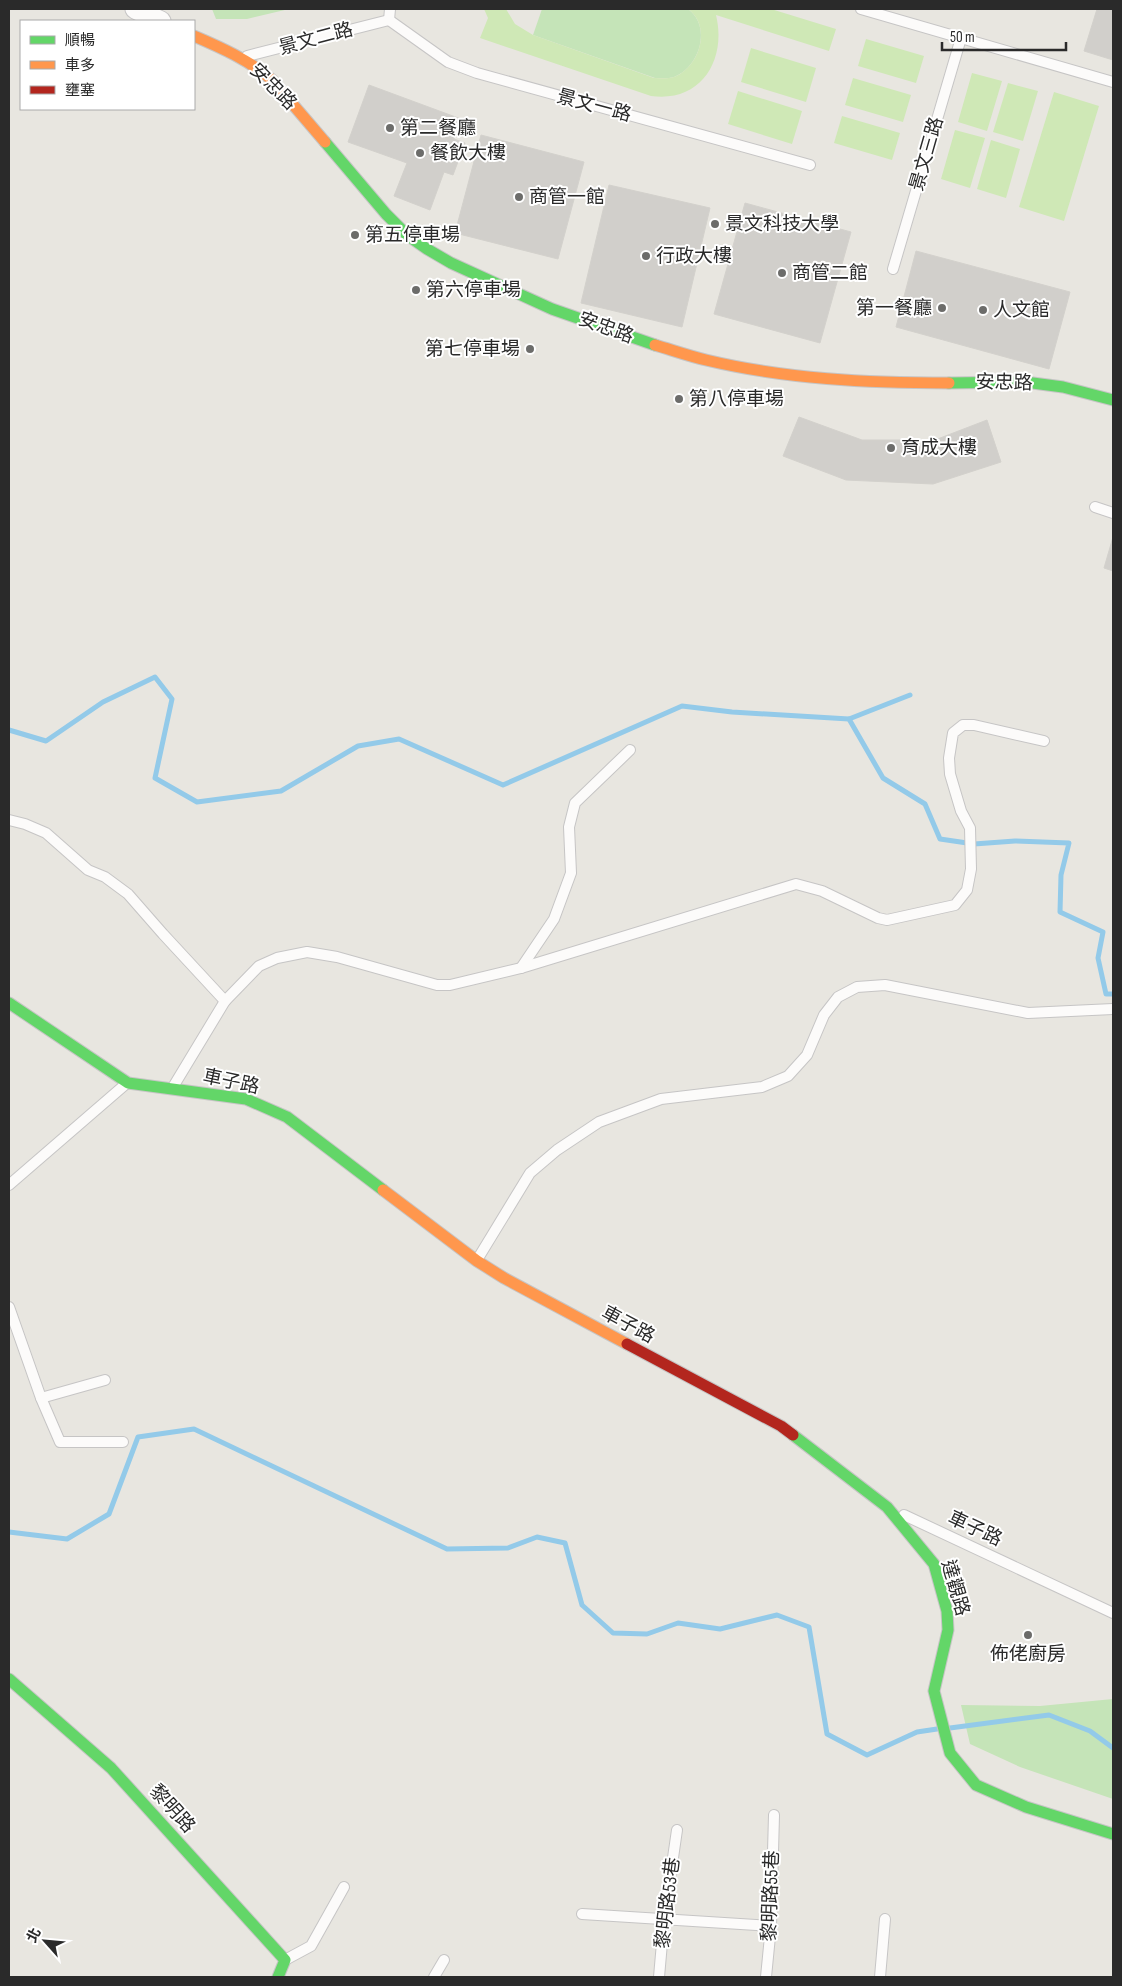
<svg xmlns="http://www.w3.org/2000/svg" width="1122" height="1986" viewBox="0 0 1122 1986" font-family="'Sofia Sans Condensed','Noto Sans TC',sans-serif">
	<style>
		.green { fill: #c5e4b8 }
		.pitch { fill: #cfe8b6 }
		.lines { fill: none; stroke-linecap: round; stroke-linejoin: round }
		.stream { stroke: #93cae9; stroke-width: 5 }
		.building { fill: #d1cfcb; stroke: #d3d1cc }
		.lane-casing { stroke: #c6c5c5; stroke-width: 12 }
		.street-casing { stroke: #c6c5c5; stroke-width: 21 }
		.fast-casing { stroke: #c6c5c5; stroke-width: 13 }
		.slow-casing { stroke: #c6c5c5; stroke-width: 13 }
		.jam-casing { stroke: #c6c5c5; stroke-width: 13 }
		.lane { stroke: #fcfbfa; stroke-width: 10 }
		.street { stroke: #fcfbfa; stroke-width: 19 }
		.fast { stroke: #63d668; stroke-width: 11 }
		.slow { stroke: #ff974d; stroke-width: 11 }
		.jam { stroke: #b3261e; stroke-width: 11 }
		.poi-dot { fill: #6c6c6a; stroke: #fff; stroke-width: 2 }
		.labels { text-anchor: middle; dominant-baseline: central; stroke-width: 4; stroke-linejoin: round; paint-order: stroke }
		.street-label { font-size: 19px; fill: #2a2a2a; stroke: #fff }
		.poi-label { font-size: 19px; fill: #2a2a2a; stroke: #fff; text-anchor: start }
	</style>
	<rect width="100%" height="100%" fill="#e8e6e0"/>
	<g class="green">
		<path d="M212,9H289L247,19H216Z"/>
		<path d="M542,9H688C712,26 700,67 674,77C667,79 662,78 655,78L533,35Z"/>
		<path d="M1113,1699V1799L1020,1767L970,1744L961,1705L1040,1706Z"/>
	</g>
	<g class="pitch">
		<path d="M484,9H506L515,24L533,35L654,78C661,78 667,79 674,77C700,67 712,26 688,9H771L836,29L829,51L716,15C727,60 701,103 651,96L480,38L488,18Z"/>
		<path d="M866,39L924,56L916,83L858,66Z"/>
		<path d="M751,48L816,68L806,102L741,82Z"/>
		<path d="M972,73L1002,81L987,131L958,122Z"/>
		<path d="M853,78L911,95L903,122L845,105Z"/>
		<path d="M1008,83L1038,91L1023,141L993,132Z"/>
		<path d="M738,91L802,111L792,144L728,124Z"/>
		<path d="M1054,92L1099,106L1064,221L1019,207Z"/>
		<path d="M842,116L900,133L892,160L834,143Z"/>
		<path d="M955,130L985,138L970,188L941,179Z"/>
		<path d="M991,140L1020,149L1006,198L977,189Z"/>
	</g>
	<g class="lines">
		<g class="stream">
			<path d="M849,719L910,695"/>
			<path d="M9,730L46,741L103,702L155,677L172,699L155,778L197,802L281,791L358,746L399,739L503,785L682,706L732,712L849,719L883,778L925,804L940,839L974,844L1015,841L1069,843L1061,875L1060,912L1103,932L1098,958L1106,994H1113"/>
			<path d="M9,1532L67,1539L109,1514L138,1437L194,1429L447,1549L508,1548L537,1537L565,1543L582,1605L613,1633L647,1634L678,1623L720,1629L777,1615L809,1627L827,1734L867,1755L917,1732L937,1729"/>
			<path d="M950,1728L1049,1715L1090,1731L1113,1748"/>
		</g>
	</g>
	<g class="building">
		<path d="M1097,9H1113V60L1084,51Z"/>
		<path d="M369,85L461,119L454,139L465,143L453,175L444,172L430,210L394,196L407,163L348,142Z"/>
		<path d="M481,135L584,162L558,259L455,233Z"/>
		<path d="M609,185L710,208L682,327L581,303Z"/>
		<path d="M745,203L851,232L820,343L714,314Z"/>
		<path d="M916,251L1070,292L1049,369L896,327Z"/>
		<path d="M799,417L862,440H935L987,420L1001,462L933,484L846,480L783,456Z"/>
		<path d="M1113,537V571L1104,568Z"/>
	</g>
	<g class="lines">
		<g class="lane-casing">
			<g id="lane">
				<path d="M861,9L1113,82"/>
				<path d="M389,20L448,62L477,73L810,165"/>
				<path d="M389,20L390,9"/>
				<path d="M247,56L389,20"/>
				<path d="M893,269L961,38"/>
				<path d="M1095,507L1113,513"/>
				<path d="M9,820L25,824L46,833L88,870L105,877L128,894L163,934L225,1001"/>
				<path d="M521,968L554,919L571,873L569,827L575,803L630,750"/>
				<path d="M173,1087L225,1001L259,966L277,958L307,952L337,957L437,985H450L521,968L796,884L822,891L878,918L887,920L955,905L967,890L971,869L970,828L961,811L950,774L949,758L953,733L963,725H974L1044,741"/>
				<path d="M9,1185L127,1083"/>
				<path d="M477,1260L530,1173L557,1150L599,1122L661,1099L762,1087L788,1076L807,1055L824,1015L838,997L857,987L885,985L1028,1013L1113,1009"/>
				<path d="M9,1307L41,1398L60,1442H123"/>
				<path d="M41,1398L105,1380"/>
				<path d="M904,1515L1113,1613"/>
				<path d="M582,1914L771,1926"/>
				<path d="M285,1960L311,1946L344,1887"/>
				<path d="M434,1977L444,1960"/>
				<path d="M659,1977L664,1920L677,1830"/>
				<path d="M766,1977L771,1926L774,1815"/>
				<path d="M880,1977L885,1919"/>
			</g>
		</g>
		<g class="street-casing">
			<path id="street" d="M135,9L161,21"/>
		</g>
		<g class="fast-casing">
			<g id="fast">
				<path d="M325,142L386,214L407,235L427,249L451,263L552,309L655,345"/>
				<path d="M949,383L1025,382L1063,387L1113,400"/>
				<path d="M9,1003L128,1083L246,1099L287,1117L383,1190"/>
				<path d="M793,1435L887,1507L934,1564L947,1611L948,1630L934,1691L950,1753L976,1785L1026,1807L1113,1834"/>
				<path d="M9,1679L111,1768L285,1960L278,1977"/>
			</g>
		</g>
		<g class="slow-casing">
			<g id="slow">
				<path d="M194,36C222,48 249,60 272,80L325,142"/>
				<path d="M655,345C672,350 689,356 706,360C785,379 869,383 949,383"/>
				<path d="M383,1190L477,1261L504,1278L627,1344"/>
			</g>
		</g>
		<g class="jam-casing">
			<path id="jam" d="M627,1344L781,1426L793,1435"/>
		</g>
		<use href="#lane" class="lane"/>
		<use href="#street" class="street"/>
		<use href="#fast" class="fast"/>
		<use href="#slow" class="slow"/>
		<use href="#jam" class="jam"/>
	</g>
	<g class="poi-dot">
		<circle cx="390" cy="128" r="5"/>
		<circle cx="420" cy="153" r="5"/>
		<circle cx="519" cy="197" r="5"/>
		<circle cx="715" cy="224" r="5"/>
		<circle cx="355" cy="235" r="5"/>
		<circle cx="646" cy="256" r="5"/>
		<circle cx="782" cy="273" r="5"/>
		<circle cx="416" cy="290" r="5"/>
		<circle cx="942" cy="308" r="5"/>
		<circle cx="983" cy="310" r="5"/>
		<circle cx="530" cy="349" r="5"/>
		<circle cx="679" cy="399" r="5"/>
		<circle cx="891" cy="448" r="5"/>
		<circle cx="1028" cy="1635" r="5"/>
	</g>
	<g class="labels">
		<g class="street-label">
			<text transform="translate(316 39) rotate(-15)">景文二路</text>
			<text transform="translate(273 87) rotate(45)">安忠路</text>
			<text transform="translate(594 106) rotate(15)">景文一路</text>
			<text transform="translate(927 154) rotate(-74)">景文三路</text>
			<text transform="translate(606 328) rotate(20)">安忠路</text>
			<text transform="translate(1004 383) rotate(1)">安忠路</text>
			<text transform="translate(231 1082) rotate(12)">車子路</text>
			<text transform="translate(628 1325) rotate(28)">車子路</text>
			<text transform="translate(975 1529) rotate(25)">車子路</text>
			<text transform="translate(955 1588) rotate(74)">達觀路</text>
			<text transform="translate(172 1809) rotate(48)">黎明路</text>
			<text transform="translate(771 1896) rotate(-88)">黎明路55巷</text>
			<text transform="translate(668 1903) rotate(-83)">黎明路53巷</text>
		</g>
		<g class="poi-label">
			<text x="400" y="128">第二餐廳</text>
			<text x="430" y="153">餐飲大樓</text>
			<text x="529" y="197">商管一館</text>
			<text x="725" y="224">景文科技大學</text>
			<text x="365" y="235">第五停車場</text>
			<text x="656" y="256">行政大樓</text>
			<text x="792" y="273">商管二館</text>
			<text x="426" y="290">第六停車場</text>
			<text x="932" y="308" text-anchor="end">第一餐廳</text>
			<text x="993" y="310">人文館</text>
			<text x="520" y="349" text-anchor="end">第七停車場</text>
			<text x="689" y="399">第八停車場</text>
			<text x="901" y="448">育成大樓</text>
			<text x="1028" y="1654" text-anchor="middle">佈佬廚房</text>
		</g>
	</g>
	<rect width="1122" height="1986" fill="none" stroke="#2a2a2a" stroke-width="20"/>
	<rect x="20" y="20" width="175" height="90" fill="#ffffff" stroke="#aaaaaa"/>
	<rect x="30" y="36" width="25" height="8" fill="#63d668" stroke="#aaaaaa"/>
	<text x="65" y="45" font-size="15" fill="#2a2a2a">順暢</text>
	<rect x="30" y="61" width="25" height="8" fill="#ff974d" stroke="#aaaaaa"/>
	<text x="65" y="70" font-size="15" fill="#2a2a2a">車多</text>
	<rect x="30" y="86" width="25" height="8" fill="#b3261e" stroke="#aaaaaa"/>
	<text x="65" y="95" font-size="15" fill="#2a2a2a">壅塞</text>
	<g transform="translate(45 1941) rotate(297)" stroke="#ffffff" stroke-width="4" paint-order="stroke">
	<path d="M0-4L9 19L0 12L-9 19Z" fill="#2a2a2a"/>
	<text y="-8" font-size="14" font-weight="bold" text-anchor="middle" fill="#2a2a2a">北</text>
	</g>
	<path d="M942 42v8h124v-8" fill="none" stroke="#2a2a2a" stroke-width="2.5"/>
	<text x="950" y="42" font-size="15" fill="#2a2a2a" stroke="#ffffff" stroke-width="4" paint-order="stroke">50 m</text>
</svg>
